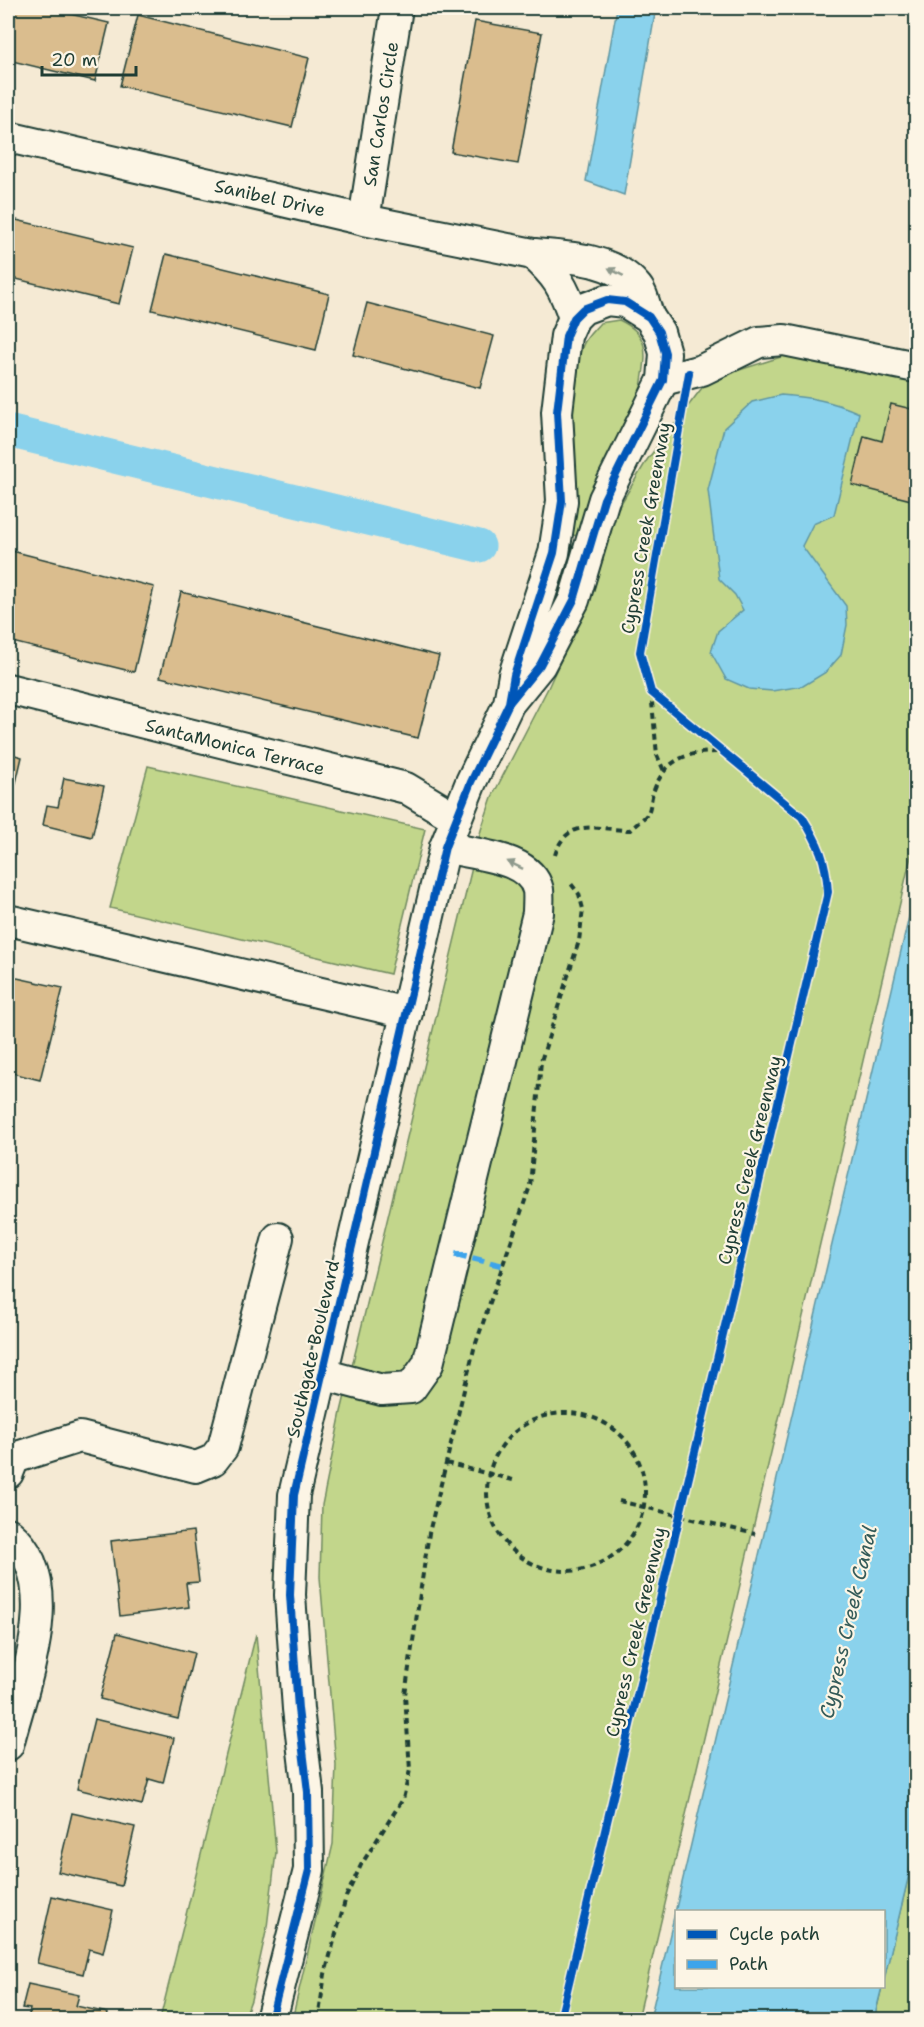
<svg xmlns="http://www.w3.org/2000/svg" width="924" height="2027" viewBox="0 0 924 2027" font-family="'Shantell Sans',sans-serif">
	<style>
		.green { fill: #c2d68b; stroke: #708a60; stroke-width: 1.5 }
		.water { fill: #8ad2ec; stroke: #5f96a2; stroke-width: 1.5 }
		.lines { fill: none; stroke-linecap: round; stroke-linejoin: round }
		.canal { stroke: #8ad2ec; stroke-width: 33 }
		.building { fill: #dabd8e; stroke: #1f3d34; stroke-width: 1.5 }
		.minor-casing { stroke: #1f3d34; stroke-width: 34 }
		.path { stroke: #1f3d34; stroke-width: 4; stroke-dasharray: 6 4.5; stroke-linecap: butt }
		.minor { stroke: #fcf5e5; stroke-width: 30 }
		.quiet { stroke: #3da4eb; stroke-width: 6; stroke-dasharray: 12 6; stroke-linecap: butt }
		.cycleway-casing { stroke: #fcf5e5; stroke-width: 11 }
		.cycleway { stroke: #0057b8; stroke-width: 8 }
		.oneway { fill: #8e998c }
		.labels { text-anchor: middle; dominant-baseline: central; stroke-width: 4.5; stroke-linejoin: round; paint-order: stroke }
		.street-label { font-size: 18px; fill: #1f3d34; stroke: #fcf5e5 }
		.water-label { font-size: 20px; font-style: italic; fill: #345b59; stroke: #fcf5e5 }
	</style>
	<rect width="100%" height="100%" fill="#f5ead4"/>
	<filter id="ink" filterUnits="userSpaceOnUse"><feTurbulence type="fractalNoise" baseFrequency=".0167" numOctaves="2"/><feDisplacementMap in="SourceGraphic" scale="12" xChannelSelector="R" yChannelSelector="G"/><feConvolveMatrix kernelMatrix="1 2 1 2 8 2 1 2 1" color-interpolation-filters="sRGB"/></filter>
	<g filter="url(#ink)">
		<g class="green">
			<path d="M619,320C652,335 646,356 641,387L581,536L571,535C571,482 564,392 583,345C586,337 595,329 600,323Z"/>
			<path d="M787,355L916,382V835L638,2019L292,2020L333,1844L336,1765L320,1577L322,1505L341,1412L481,830L492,797L548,688L595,585L617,510L647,460L708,380Z"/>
			<path d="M148,766L425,829L390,974L110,908Z"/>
			<path d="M256,1634L276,1852L267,1927L251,2000L244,2019H160Z"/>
			<path d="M916,1845V2019L874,2020Z"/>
		</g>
		<g class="water">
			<path d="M617,8H656L624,195L586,181Z"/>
			<path d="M781,395C809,397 833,401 859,413L834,515L813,524L802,546L846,606L847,625L841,655L826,672L803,686L772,691L749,689L726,679L711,652L718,631L743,610L735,595L719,579L708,490L724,428L752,402Z"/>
			<path d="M916,887V1845L884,1980V1912H676V1986L882,1987L874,2019H650Z"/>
		</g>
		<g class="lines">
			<path class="canal" d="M8,431L479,546"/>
		</g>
		<g class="building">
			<path d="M8,8H44L109,23L95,81L8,60Z"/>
			<path d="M138,15L309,58L292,127L120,86Z"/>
			<path d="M475,21L542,33L518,164L451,152Z"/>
			<path d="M8,218L133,248L119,304L8,277Z"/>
			<path d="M166,254L329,294L316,350L152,310Z"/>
			<path d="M367,303L494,336L480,388L353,355Z"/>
			<path d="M891,404L916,410V474L911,500L852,485L864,436L882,441Z"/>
			<path d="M8,550L154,587L134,672L8,641Z"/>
			<path d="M181,592L439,656L418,738L160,677Z"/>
			<path d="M8,753L22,757L8,817Z"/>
			<path d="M64,778L104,786L92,837L43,825L47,805L58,807Z"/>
			<path d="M8,976L63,988L40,1080L8,1072Z"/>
			<path d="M193,1531L199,1582L186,1583L189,1607L120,1616L111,1541Z"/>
			<path d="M117,1633L194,1653L178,1719L100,1699Z"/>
			<path d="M94,1719L174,1738L163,1783L149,1779L142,1805L77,1789Z"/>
			<path d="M72,1813L135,1827L121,1886L58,1872Z"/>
			<path d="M52,1896L113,1910L103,1953L89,1949L83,1974L37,1963Z"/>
			<path d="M28,1984L79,1995L76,2006L108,2013L107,2020H28L30,2009L22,2008Z"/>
		</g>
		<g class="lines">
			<g class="minor-casing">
				<g id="minor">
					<path d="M8,137L364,220L533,254"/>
					<path d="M364,220L397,8"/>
					<path d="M574,318C564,287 557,276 533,254C567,257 612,258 636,286C643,293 645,308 649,317"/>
					<path d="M663,380L702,370L759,342L784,340L916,367"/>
					<path d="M8,689L406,788L456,818"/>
					<path d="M8,920L407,1013"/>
					<path d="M322,1374L382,1390L411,1388L428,1364L538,913C538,906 539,897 538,890C530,856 474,855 445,847"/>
					<path d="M8,1473L14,1458L80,1437L196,1467L213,1460L223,1447L278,1238"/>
					<path d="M8,1533C67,1580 23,1684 8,1745"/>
					<path d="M271,2020L309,1870L308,1792L298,1709L290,1595L294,1495L445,847L471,782L509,703L540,665L574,600L604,499L663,380L665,353L659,332L649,317L625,302L607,300L583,309L574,318L566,336L557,412L562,501L554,553L514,675L509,703"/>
				</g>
			</g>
			<g class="path">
				<path d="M651,692L657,755L664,771"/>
				<path d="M555,855C567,816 598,830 630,830C635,825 644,819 648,813C651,807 651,797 654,790C667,756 690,752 722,752"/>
				<circle cx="566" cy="1492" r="79"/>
				<path d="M446,1463L513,1480"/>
				<path d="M619,1501L755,1534"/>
				<path d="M318,2020L325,1974L346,1897L361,1865L403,1799L410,1770L405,1695L429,1533L474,1349L530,1186L541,1061L579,941L583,909L579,894L569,881"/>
			</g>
			<use href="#minor" class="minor"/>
			<path class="quiet" d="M455,1254L504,1266"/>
			<g class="cycleway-casing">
				<g id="cycleway">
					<path d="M271,2020L309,1870L308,1792L298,1709L290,1595L294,1495L445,847L471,782L509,703L540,665L574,600L604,499L663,380L665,353L659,332L649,317L625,302L607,300L583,309L574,318L566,336L557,412L562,501L554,553L514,675L509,703"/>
					<path d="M560,2020L828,892C826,860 819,844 802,817L651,692L640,652L689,373"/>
				</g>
			</g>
			<use href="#cycleway" class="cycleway"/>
		</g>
		<defs><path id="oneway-solid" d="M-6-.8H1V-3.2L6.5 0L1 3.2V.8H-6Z" transform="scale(1.5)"/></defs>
		<g class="oneway">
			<use href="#oneway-solid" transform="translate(616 272) rotate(-153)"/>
			<use href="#oneway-solid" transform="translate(515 865) rotate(-154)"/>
		</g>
	</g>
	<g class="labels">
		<g class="street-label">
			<text transform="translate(381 114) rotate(-81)">San Carlos Circle</text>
			<text transform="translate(270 198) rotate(13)">Sanibel Drive</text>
			<text transform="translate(646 528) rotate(-80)">Cypress Creek Greenway</text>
			<text transform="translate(235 747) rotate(14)">SantaMonica Terrace</text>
			<text transform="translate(750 1160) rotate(-76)">Cypress Creek Greenway</text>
			<text transform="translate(313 1349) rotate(-77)">Southgate Boulevard</text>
			<text transform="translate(636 1632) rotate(-77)">Cypress Creek Greenway</text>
		</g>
		<g class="water-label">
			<text transform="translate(848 1622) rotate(-77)">Cypress Creek Canal</text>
		</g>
	</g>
	<rect width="924" height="2027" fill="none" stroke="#fcf5e5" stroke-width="30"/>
	<rect x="15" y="15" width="894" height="1997" fill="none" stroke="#1f3d34" stroke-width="2" filter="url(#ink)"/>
	<rect x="675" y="1910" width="210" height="78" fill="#fcf5e5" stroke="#a4ab9e" stroke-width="1.5"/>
	<rect x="687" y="1930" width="30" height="9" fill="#0057b8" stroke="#a4ab9e" stroke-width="1.5"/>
	<text x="729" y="1940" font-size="18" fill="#1f3d34">Cycle path</text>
	<rect x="687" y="1960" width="30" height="9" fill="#3da4eb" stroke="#a4ab9e" stroke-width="1.5"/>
	<text x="729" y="1970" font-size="18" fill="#1f3d34">Path</text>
	<path d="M42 66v9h94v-9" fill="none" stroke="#1f3d34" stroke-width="3"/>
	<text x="51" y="66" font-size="18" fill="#1f3d34" stroke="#fcf5e5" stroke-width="4.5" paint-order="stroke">20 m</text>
</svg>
